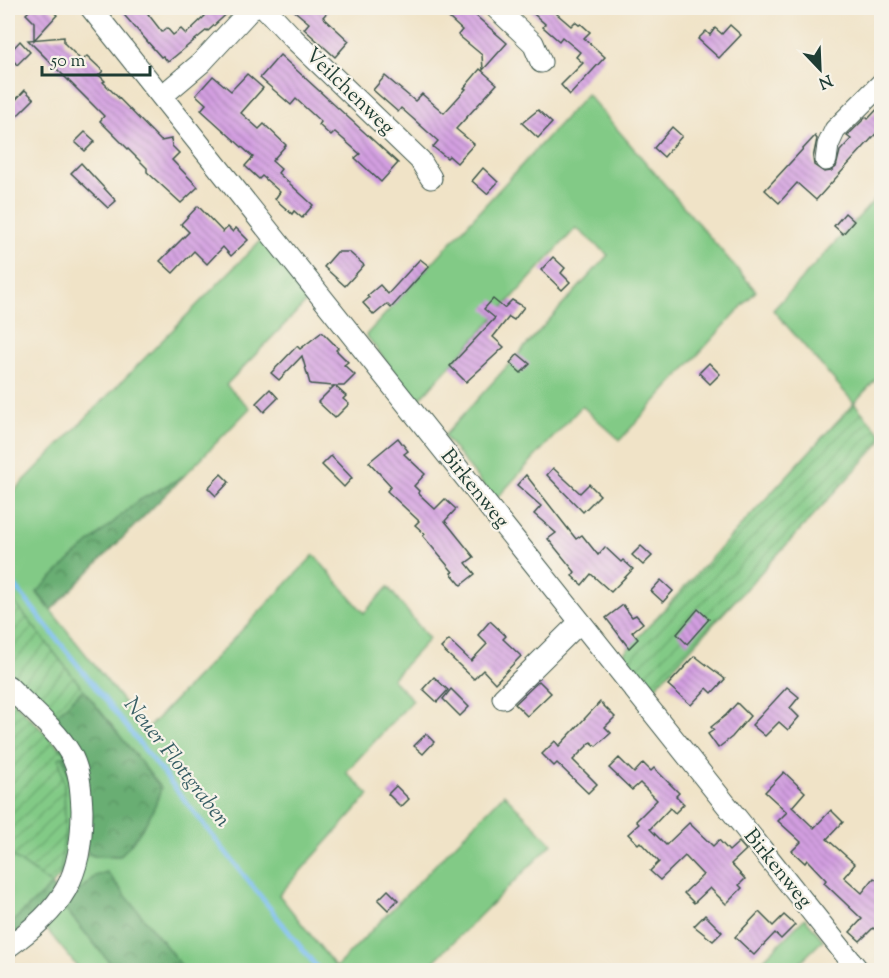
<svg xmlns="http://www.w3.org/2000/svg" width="889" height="978" viewBox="0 0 889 978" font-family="'Sorts Mill Goudy',serif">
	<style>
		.grass { fill: #82ca86; stroke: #50845d; stroke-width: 1.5 }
		.forest { fill: url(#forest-crowns); stroke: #447654; stroke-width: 1.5 }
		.garden { fill: url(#garden-furrows); stroke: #50845d; stroke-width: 1.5 }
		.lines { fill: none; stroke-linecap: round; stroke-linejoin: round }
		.stream { stroke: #7cbef2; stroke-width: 4.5 }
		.building { fill: url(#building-back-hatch) }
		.minor-casing { stroke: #3e564a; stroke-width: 23 }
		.minor { stroke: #fff; stroke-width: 21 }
		.labels { text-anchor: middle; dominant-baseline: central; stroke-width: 4.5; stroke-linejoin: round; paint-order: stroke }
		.street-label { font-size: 21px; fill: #1f3d34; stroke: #f7f3e8 }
		.water-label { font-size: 22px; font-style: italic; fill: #365d64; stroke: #f7f3e8 }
	</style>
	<defs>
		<pattern id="forest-crowns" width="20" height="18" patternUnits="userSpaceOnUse" patternTransform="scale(1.5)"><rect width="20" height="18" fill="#69ae73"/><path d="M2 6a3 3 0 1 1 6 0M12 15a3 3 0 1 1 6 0" fill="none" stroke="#568f5f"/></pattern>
		<pattern id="garden-furrows" width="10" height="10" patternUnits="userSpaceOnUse" patternTransform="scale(1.5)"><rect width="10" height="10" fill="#82ca86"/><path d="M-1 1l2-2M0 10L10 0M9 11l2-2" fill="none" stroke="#6aa56e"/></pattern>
		<pattern id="building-back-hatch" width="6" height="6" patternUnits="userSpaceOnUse" patternTransform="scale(1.5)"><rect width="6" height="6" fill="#d39fe1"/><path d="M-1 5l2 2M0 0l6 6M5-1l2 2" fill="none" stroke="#ab83b7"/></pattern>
	</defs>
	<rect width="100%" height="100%" fill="#f7f3e8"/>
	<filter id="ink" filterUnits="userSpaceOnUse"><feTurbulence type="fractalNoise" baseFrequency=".0167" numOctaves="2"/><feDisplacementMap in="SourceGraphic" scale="12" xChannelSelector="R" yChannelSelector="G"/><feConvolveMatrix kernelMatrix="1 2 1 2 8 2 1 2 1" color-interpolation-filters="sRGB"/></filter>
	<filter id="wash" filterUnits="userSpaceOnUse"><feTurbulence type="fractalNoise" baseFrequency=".008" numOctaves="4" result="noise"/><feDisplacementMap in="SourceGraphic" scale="24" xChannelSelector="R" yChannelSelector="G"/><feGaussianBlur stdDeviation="1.35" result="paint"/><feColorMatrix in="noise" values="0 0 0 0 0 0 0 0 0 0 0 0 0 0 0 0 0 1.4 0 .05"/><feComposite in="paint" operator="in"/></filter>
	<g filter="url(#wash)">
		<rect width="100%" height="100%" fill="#f0e3c7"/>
		<g class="grass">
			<path d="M587,94L756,291L620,440L582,406L495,500L444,436L608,255L576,228L417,402L366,335Z"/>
			<path d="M878,196L881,199V374L854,403L773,310Z"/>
			<path d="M264,237L311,297L226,385L250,408L184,476L138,501L72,558L37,593L146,730L314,555L364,613L388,587L429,639L392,679L413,700L346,772L369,795L279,895L336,967L504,794L552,844L425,970H185L106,872L63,906L116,970H80L44,926L87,853L94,856H120L161,788L8,594V497Z"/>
			<path d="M67,755L76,806L68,877L60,876C64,836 66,798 59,758Z"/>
			<path d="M8,853L52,885L8,926Z"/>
			<path d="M805,918L823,940L792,970H753Z"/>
		</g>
		<g class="forest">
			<path d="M184,476L51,610L37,592L72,558L138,501Z"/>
			<path d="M83,689L161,788C154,815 139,836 120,856H94L87,853L54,717Z"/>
			<path d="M107,872L185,970H116L63,906L95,876Z"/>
			<path d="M52,885L54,889L53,896L8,943V926Z"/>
		</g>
		<g class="garden">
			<path d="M854,403L881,434V442L649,694L620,657Z"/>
			<path d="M8,594L83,689L54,717L8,670Z"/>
			<path d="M8,696L67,755L59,758L64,783L65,830L60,876L52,885L8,853Z"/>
		</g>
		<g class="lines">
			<path class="stream" d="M8,577L319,970"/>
		</g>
		<g id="blocks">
			<g class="building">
				<path d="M32,8H49L57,15L34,40V22L26,14Z"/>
				<path d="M118,8H157L148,14L162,32L167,28L173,35L181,29L186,34L205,16L197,8H233L208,31L207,30L168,62L163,56L161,57Z"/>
				<path d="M291,8H331L323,17L349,41L335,57L304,29L309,23Z"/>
				<path d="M438,8H467L507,43L483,70L482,55L458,35L462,30Z"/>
				<path d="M527,8H550L571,26L575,22L579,25L581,24L590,32L584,38L605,57L570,95L561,85L583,63L576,57L580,52L562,37L559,41L543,27L545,24Z"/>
				<path d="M730,25L741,35L719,58L698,39L706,31L710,35L715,28L722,34Z"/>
				<path d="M64,37V43L82,61L87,56L103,71L99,75L105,81L103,82L161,141L171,139L172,146L179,153L172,160L198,187L181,203L147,172V168L100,121L104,116L28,40Z"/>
				<path d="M20,41L30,52L17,65L8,54Z"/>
				<path d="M280,55L398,163L381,182L355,158L360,154L335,132L331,136L319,125L321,122L296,99L291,105L260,78Z"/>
				<path d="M480,69L497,84L456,129L474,144L457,163L449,156L447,158L433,147L438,141L401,108L398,112L373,90L385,76L415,101L422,94L444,113L466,89L464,88Z"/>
				<path d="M247,74L263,88L241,113L259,129L264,124L286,145L272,161L281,169L278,173L313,205L302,218L294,211L292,214L275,199L280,192L262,176L259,179L245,166L253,157L201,110L206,104L196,95L213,76L231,91Z"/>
				<path d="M25,90L34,99L16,117L8,108Z"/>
				<path d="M882,104V127L816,200L797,183L779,203L765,190L815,136L817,139L813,158L814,165L824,172L831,171L836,167L840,151L851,139L847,136L866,117L868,119Z"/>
				<path d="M538,110L552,123L538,138L522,123Z"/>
				<path d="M672,127L682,136L664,157L654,148Z"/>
				<path d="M85,132L95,141L85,151L75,142Z"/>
				<path d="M81,163L116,201L108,208L71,173Z"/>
				<path d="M483,168L498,182L487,194L472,181Z"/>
				<path d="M198,206L223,232L228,227L233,232L236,228L248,240L231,256L223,247L207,264L194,251L173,273L160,261L189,232L181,224Z"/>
				<path d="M845,213L854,221L843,234L834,226Z"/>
				<path d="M337,252H349L364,265L345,286L324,267Z"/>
				<path d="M553,257L565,268L561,273L570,282L562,290L541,270Z"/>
				<path d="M420,259L429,266L391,308L387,304L374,315L363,303L369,298L367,296L380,285L388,294Z"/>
				<path d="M493,299L504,308L512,300L524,307L514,320L509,317L493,337L504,347L466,382L450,366L495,318L484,309Z"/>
				<path d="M322,332L338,348L336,350L348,362L344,365L355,375L344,386H335L346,396L343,399L349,404L335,418L318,402L334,386L310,384L302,356L279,380L271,373L297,346L300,349Z"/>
				<path d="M518,354L530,364L521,373L510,363Z"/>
				<path d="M709,363L720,374L710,384L699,373Z"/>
				<path d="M270,389L278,398L264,412L256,403Z"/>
				<path d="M398,438L408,451L404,454L425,474L414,486L419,491L418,493L435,509L445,499L456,509L445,521L474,557L466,563L475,574L461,585L451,573L453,572L423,536L425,534L415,525L419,521L387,491L391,486L369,462Z"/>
				<path d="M331,456L352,478L344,487L322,465Z"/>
				<path d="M553,468L580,493L589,484L600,495L583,512L547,475Z"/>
				<path d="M221,474L229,482L216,496L208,488Z"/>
				<path d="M526,475L576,539L582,535L598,555L605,547L621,562L623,560L633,569L611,592L591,574L582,585L572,576L575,572L548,539L556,533L534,514L541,506L517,485Z"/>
				<path d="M641,546L652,556L643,565L632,555Z"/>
				<path d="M661,580L673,591L663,602L651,591Z"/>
				<path d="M623,605L632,617L636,615L643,623L632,632L638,639L629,648L606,618Z"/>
				<path d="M698,609L709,619L687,644L677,634Z"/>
				<path d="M490,621L506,636L503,639L521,656L495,683L483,670L474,679L441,648L449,640L471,661L487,644L478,635Z"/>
				<path d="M695,656L725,679L712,693L707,688L691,705L668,685Z"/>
				<path d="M434,677L448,690L437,702L423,689Z"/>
				<path d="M539,681L551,693L527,716L515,704Z"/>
				<path d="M787,687L799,697L790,708L799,717L788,730L779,722L765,736L752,725Z"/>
				<path d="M451,689L469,707L460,716L443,699Z"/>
				<path d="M600,702L615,717L605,727L611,733L596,746L591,742L573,760L597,784L588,793L557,763L554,766L542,754L555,741L559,746Z"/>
				<path d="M737,703L750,716L732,737L718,748L708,734L714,730L711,727L726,715Z"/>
				<path d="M426,734L434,742L423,754L414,746Z"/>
				<path d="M619,758L634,773L643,763L651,771L654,768L679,793L676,796L684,804L675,813L670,808L650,829L666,845L689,823L713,846L719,840L729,851L739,842L746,850L731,864L745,879L739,885L742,888L726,904L710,888L694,903L684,893L703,875L685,856L660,880L650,871L659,862L640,842L638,844L628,834L639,824L636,821L657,800L640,783L632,790L609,768Z"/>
				<path d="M784,772L805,792L792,807L814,828L831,810L843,822L827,839L855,864L844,877L862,893L874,878L882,884V935L873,928L860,941L850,932L862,919L824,883L826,880L807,860L805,863L792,851L801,842L778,821L787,812L765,792Z"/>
				<path d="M396,786L409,799L401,807L388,794Z"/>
				<path d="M388,890L398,900L388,910L378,900Z"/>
				<path d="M759,912L773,926L784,915L795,925L781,939L775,933L754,955L735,937Z"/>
				<path d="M705,915L722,932L713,941L694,926Z"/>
			</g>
		</g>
	</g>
	<g filter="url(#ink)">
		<use href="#blocks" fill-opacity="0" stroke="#3e564a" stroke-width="1.5"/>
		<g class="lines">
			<g class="minor-casing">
				<g id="minor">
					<path d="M91,8L858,970"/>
					<path d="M265,8L294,39L420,160L431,178"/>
					<path d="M496,8L533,43L541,62"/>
					<path d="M162,96L201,63L252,8"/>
					<path d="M826,160L828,145L835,130L882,83"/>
					<path d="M8,686C26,705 57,730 70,753C80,770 81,790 82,810C82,880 63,907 8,947"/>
					<path d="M503,698L580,622"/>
				</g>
			</g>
			<use href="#minor" class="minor"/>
		</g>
	</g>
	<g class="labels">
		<g class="street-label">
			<text transform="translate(349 92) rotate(44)">Veilchenweg</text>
			<text transform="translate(474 489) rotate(51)">Birkenweg</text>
			<text transform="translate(777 869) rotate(51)">Birkenweg</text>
		</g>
		<g class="water-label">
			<text transform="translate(176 763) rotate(52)">Neuer Flottgraben</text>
		</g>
	</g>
	<rect width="889" height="978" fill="none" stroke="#f7f3e8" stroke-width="30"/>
	<g transform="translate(820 69) rotate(157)" stroke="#f7f3e8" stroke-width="4.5" paint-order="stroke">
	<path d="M0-4.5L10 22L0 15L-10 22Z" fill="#1f3d34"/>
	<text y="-9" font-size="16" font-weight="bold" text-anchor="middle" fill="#1f3d34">N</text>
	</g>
	<path d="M42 66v9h108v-9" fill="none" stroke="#1f3d34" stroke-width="3"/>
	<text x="51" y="66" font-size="18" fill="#1f3d34" stroke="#f7f3e8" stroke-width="4.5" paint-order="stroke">50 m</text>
</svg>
